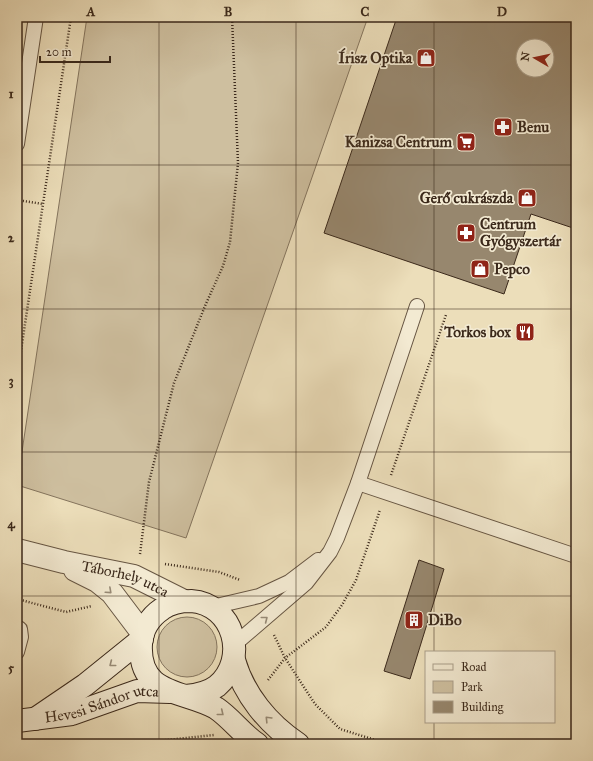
<svg xmlns="http://www.w3.org/2000/svg" width="593" height="761" viewBox="0 0 593 761" font-family="'IM FELL Great Primer',serif">
	<style>
		.green { fill: #cebf9f; stroke: #84745d }
		.building { fill: #97876e; stroke: #3b291b; fill-rule: evenodd }
		.lines { fill: none; stroke-linecap: round; stroke-linejoin: round }
		.service-casing { stroke: #675643; stroke-width: 16 }
		.minor-casing { stroke: #675643; stroke-width: 24 }
		.secondary-casing { stroke: #3b291b; stroke-width: 24 }
		.path { stroke: #3b291b; stroke-width: 2.5; stroke-dasharray: 1 2; stroke-linecap: butt }
		.service { stroke: #f3ead2; stroke-width: 14 }
		.minor { stroke: #f3ead2; stroke-width: 22 }
		.secondary { stroke: #f3ead2; stroke-width: 22 }
		.oneway { stroke: #978a76 }
		.grid { fill: none; stroke: #3b291b; stroke-width: 1; stroke-opacity: 0.55 }
		.labels { text-anchor: middle; dominant-baseline: central; stroke-width: 3.5; stroke-linejoin: round; paint-order: stroke }
		.poi-label { font-size: 15px; font-weight: bold; fill: #3b291b; stroke: #f3ead2; text-anchor: end }
		.street-label { font-size: 15px; fill: #3b291b; stroke: #f3ead2 }
		.neatline { fill: none; stroke: #3b291b; stroke-width: 1.5 }
		.grid-label { font-size: 13px; text-anchor: middle; font-weight: bold; fill: #3b291b }
	</style>
	<rect width="100%" height="100%" fill="#ecdeba"/>
	<filter id="stains"><feTurbulence type="fractalNoise" baseFrequency=".005" numOctaves="4"/><feColorMatrix values="0 0 0 0 .2 0 0 0 0 .09 0 0 0 0 .02 0 0 0 .5 -.17"/></filter>
	<radialGradient id="worn" r=".72"><stop offset=".6" stop-color="#630" stop-opacity="0"/><stop offset="1" stop-color="#630" stop-opacity=".3"/></radialGradient>
	<g class="green">
		<path d="M87,17H368L186,538L17,485Z"/>
		<circle cx="187" cy="647" r="30"/>
	</g>
	<g class="building">
		<path d="M397,17H576V229L531,214L504,294L324,233ZM523,46H547V70H523Z"/>
		<path d="M419,560L444,569L410,679L384,671Z"/>
	</g>
	<g class="lines">
		<g class="service-casing">
			<g id="service">
				<path d="M17,144L36,17"/>
				<path d="M358,483L576,556"/>
				<path d="M212,607L259,596L289,582L318,560"/>
				<path d="M17,627L20,629L21,637L17,652"/>
				<path d="M235,644L306,583L330,552L337,538L358,483L417,306"/>
			</g>
		</g>
		<g class="minor-casing">
			<g id="minor">
				<path id="s1" d="M17,550L64,562L134,576L184,601"/>
				<path d="M75,570L97,581L112,593L143,634"/>
			</g>
		</g>
		<g class="secondary-casing">
			<g id="secondary">
				<path d="M234,660C244,695 268,724 298,744"/>
				<path d="M186,696C197,695 208,693 217,686C249,659 234,604 191,601C181,601 170,603 162,609C150,617 142,630 141,644C138,696 184,690 216,708C231,718 242,734 257,744"/>
				<path d="M35,719L85,685L142,639"/>
				<path id="s2" d="M17,721L72,714L137,691L170,692"/>
			</g>
		</g>
		<g class="path">
			<path d="M17,200L43,204"/>
			<path d="M19,364L71,17"/>
			<path d="M17,374V364"/>
			<path d="M391,475L446,315"/>
			<path d="M140,554L149,482L174,383L205,306L223,266L230,242L238,163L232,17"/>
			<path d="M165,564L219,572L240,580"/>
			<path d="M17,599L66,612L92,606"/>
			<path d="M274,635L285,658L315,704L340,729L388,744"/>
			<path d="M268,680L285,658L326,627L342,605L356,580L380,510"/>
			<path d="M129,744L214,735"/>
		</g>
		<use href="#service" class="service"/>
		<use href="#minor" class="minor"/>
		<use href="#secondary" class="secondary"/>
	</g>
	<defs><path id="oneway-chevron" d="M-2-3.5L2.5 0L-2 3.5" fill="none" stroke-width="1.6" stroke-linecap="round" stroke-linejoin="round"/></defs>
	<g class="oneway">
		<use href="#oneway-chevron" transform="translate(109 591) rotate(42)"/>
		<use href="#oneway-chevron" transform="translate(265 619) rotate(-38)"/>
		<use href="#oneway-chevron" transform="translate(112 664) rotate(142)"/>
		<use href="#oneway-chevron" transform="translate(221 713) rotate(39)"/>
		<use href="#oneway-chevron" transform="translate(268 719) rotate(-134)"/>
	</g>
	<path class="grid" d="M159,17V744M296,17V744M434,17V652M17,165H576M17,309H576M17,452H576M17,596H576M434,722V744"/>
	<defs>
		<g id="shop-square" transform="scale(1)"><rect x="-9" y="-9" width="18" height="18" rx="4" fill="#8f2418" stroke="#f3ead2"/><path d="M-5-2.5h2.3a2.7 3.5 0 0 1 5.4 0H5L5.5 6h-11ZM-1.5-2.5h3a1.5 2.3 0 0 0-3 0Z" fill="#fff"/></g>
		<g id="pharmacy-square" transform="scale(1)"><rect x="-9" y="-9" width="18" height="18" rx="4" fill="#8f2418" stroke="#f3ead2"/><path d="M-2-6h4v4h4v4h-4v4h-4v-4h-4v-4h4Z" fill="#fff"/></g>
		<g id="supermarket-square" transform="scale(1)"><rect x="-9" y="-9" width="18" height="18" rx="4" fill="#8f2418" stroke="#f3ead2"/><path d="M-6-5.5h2.5l.6 2H6L4.5 2H-2.5L-4.4-4H-6ZM-1.5 3.2a1.3 1.3 0 1 0 .1 0ZM3 3.2a1.3 1.3 0 1 0 .1 0Z" fill="#fff"/></g>
		<g id="restaurant-square" transform="scale(1)"><rect x="-9" y="-9" width="18" height="18" rx="4" fill="#8f2418" stroke="#f3ead2"/><path d="M-5-6h1v4h1v-4h1v4h1v-4h1v5L-1.5 .5V6h-2V.5L-5-1ZM5-6V6H3V1.5H1.5Q1.5-4 5-6Z" fill="#fff"/></g>
		<g id="building-square" transform="scale(1)"><rect x="-9" y="-9" width="18" height="18" rx="4" fill="#8f2418" stroke="#f3ead2"/><path d="M-4-6H4V6H1V3H-1V6H-4ZM-2.5-4.3h1.7v1.8h-1.7ZM.8-4.3h1.7v1.8H.8ZM-2.5-1h1.7V.8h-1.7ZM.8-1h1.7V.8H.8Z" fill="#fff"/></g>
	</defs>
	<g fill-rule="evenodd">
		<use href="#shop-square" x="426" y="58"/>
		<use href="#pharmacy-square" x="503" y="127"/>
		<use href="#supermarket-square" x="466" y="142"/>
		<use href="#shop-square" x="527" y="198"/>
		<use href="#pharmacy-square" x="466" y="233"/>
		<use href="#shop-square" x="480" y="269"/>
		<use href="#restaurant-square" x="525" y="332"/>
		<use href="#building-square" x="414" y="620"/>
	</g>
	<g class="labels">
		<g class="poi-label">
			<text x="412" y="58">Írisz Optika</text>
			<text x="517" y="127" text-anchor="start">Benu</text>
			<text x="452" y="142">Kanizsa Centrum</text>
			<text x="513" y="198">Gerő cukrászda</text>
			<text x="480" y="224" text-anchor="start">Centrum<tspan x="480" dy="17">Gyógyszertár</tspan></text>
			<text x="494" y="269" text-anchor="start">Pepco</text>
			<text x="511" y="332">Torkos box</text>
			<text x="428" y="620" text-anchor="start">DiBo</text>
		</g>
		<g class="street-label">
			<text stroke="none"><textPath href="#s1" startOffset="112">Táborhely utca</textPath></text>
			<text stroke="none"><textPath href="#s2" startOffset="87">Hevesi Sándor utca</textPath></text>
		</g>
	</g>
	<rect width="593" height="761" fill="none" stroke="#ecdeba" stroke-width="44"/>
	<rect x="425" y="651" width="130" height="72" fill="#f3ead2" stroke="#a99d89"/>
	<rect x="433" y="664" width="20" height="6" fill="#f3ead2" stroke="#a99d89"/>
	<text x="461" y="671" font-size="12" fill="#3b291b">Road</text>
	<rect x="433" y="681" width="20" height="12" fill="#cebf9f" stroke="#a99d89"/>
	<text x="461" y="691" font-size="12" fill="#3b291b">Park</text>
	<rect x="433" y="701" width="20" height="12" fill="#97876e" stroke="#a99d89"/>
	<text x="461" y="711" font-size="12" fill="#3b291b">Building</text>
	<g transform="translate(535 58) rotate(279)"><circle r="19" fill="#f3ead2" stroke="#a99d89"/>
	<path d="M0-3L7 15L0 10L-7 15Z" fill="#8f2418"/>
	<text y="-6" font-size="11" font-weight="bold" text-anchor="middle" fill="#3b291b">N</text>
	</g>
	<path d="M40 56v6h70v-6" fill="none" stroke="#3b291b" stroke-width="2"/>
	<text x="46" y="56" font-size="12" fill="#3b291b" stroke="#f3ead2" stroke-width="3" paint-order="stroke">20 m</text>
	<rect x="22" y="22" width="549" height="717" class="neatline"/>
	<g class="grid-label">
		<text x="91" y="16">A</text>
		<text x="228" y="16">B</text>
		<text x="365" y="16">C</text>
		<text x="502" y="16">D</text>
		<text x="11" y="98">1</text>
		<text x="11" y="242">2</text>
		<text x="11" y="385">3</text>
		<text x="11" y="528">4</text>
		<text x="11" y="672">5</text>
	</g>
	<rect width="100%" height="100%" filter="url(#stains)"/>
	<rect width="100%" height="100%" fill="url(#worn)"/>
</svg>
